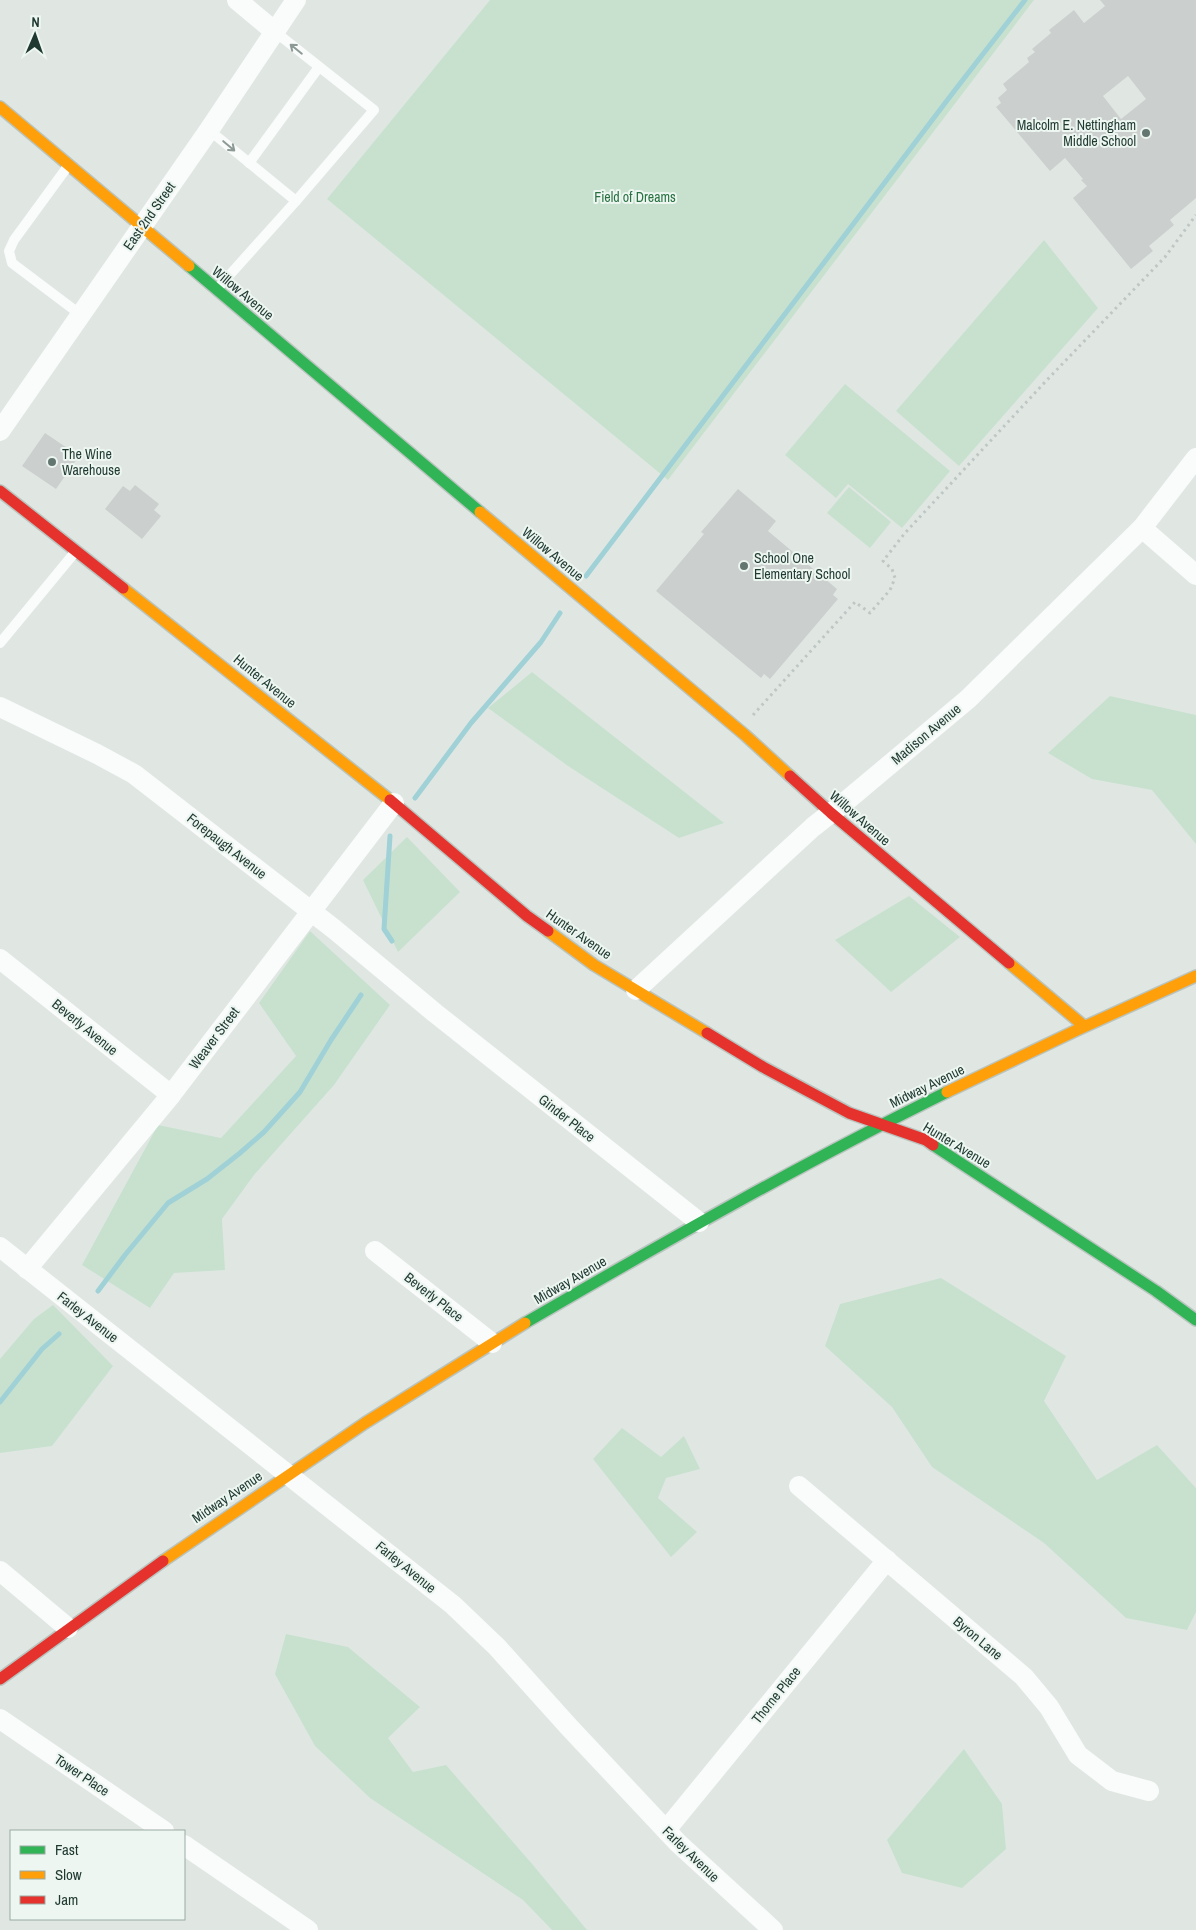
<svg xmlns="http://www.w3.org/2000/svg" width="1196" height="1930" viewBox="0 0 1196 1930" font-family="'Archivo Narrow',sans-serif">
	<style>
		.green { fill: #c8e1cf }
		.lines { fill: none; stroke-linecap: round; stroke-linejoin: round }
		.stream { stroke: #9fd1d6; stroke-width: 5 }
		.building { fill: #cbd0ce; fill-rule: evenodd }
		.fast-casing { stroke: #b9c4bf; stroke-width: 14 }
		.slow-casing { stroke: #b9c4bf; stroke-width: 14 }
		.jam-casing { stroke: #b9c4bf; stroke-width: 14 }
		.path { stroke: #bfc7c5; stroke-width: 3; stroke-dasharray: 2.5 4; stroke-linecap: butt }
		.lane { stroke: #fafbfb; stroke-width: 10 }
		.street { stroke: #fafbfb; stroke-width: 20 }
		.fast { stroke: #30b455; stroke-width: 11 }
		.slow { stroke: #ff9f0a; stroke-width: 11 }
		.jam { stroke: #e5322d; stroke-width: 11 }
		.oneway { stroke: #8c9a96 }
		.poi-dot { fill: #63766f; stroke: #edf6f1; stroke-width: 2 }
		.labels { text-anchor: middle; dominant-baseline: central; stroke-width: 4; stroke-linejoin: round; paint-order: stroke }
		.poi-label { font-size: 14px; fill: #1f3931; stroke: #edf6f1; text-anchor: start }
		.park-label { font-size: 14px; fill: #287141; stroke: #edf6f1 }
		.street-label { font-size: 14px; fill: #1f3931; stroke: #edf6f1 }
	</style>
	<rect width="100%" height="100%" fill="#e0e7e3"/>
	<g class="green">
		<path d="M490,0H1034L668,480L327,199Z"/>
		<path d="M1044,240L1098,308L959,466L896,411Z"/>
		<path d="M845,384L950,471L902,528L848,484L836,498L785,455Z"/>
		<path d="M849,487L891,522L870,548L827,513Z"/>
		<path d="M532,672L724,823L679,838L568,766L488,708Z"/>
		<path d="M1110,696L1196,715V844L1152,790L1092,779L1048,753Z"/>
		<path d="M407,837L460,892L398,952L363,880Z"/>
		<path d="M909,896L960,937L891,992L835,940Z"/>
		<path d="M310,931L390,1005L334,1085L254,1175L222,1219L225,1270L174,1273L150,1308L82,1265L158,1125L221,1138L296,1056L259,1003Z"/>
		<path d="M941,1278L1066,1356L1044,1401L1097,1480L1157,1445L1196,1488V1612L1187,1630L1126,1618L1044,1543L932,1467L892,1407L825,1346L840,1304Z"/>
		<path d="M53,1305L113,1366L52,1446L0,1453V1359L34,1319Z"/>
		<path d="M622,1428L661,1457L684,1436L700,1469L666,1478L658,1498L697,1532L671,1557L593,1459Z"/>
		<path d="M286,1634L348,1647L420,1707L388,1738L413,1772L446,1765L533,1865L587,1930H552L523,1900L370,1798L315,1746L275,1674Z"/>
		<path d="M964,1749L1002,1804L1006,1849L962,1888L902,1873L887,1840Z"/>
	</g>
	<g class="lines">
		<g class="stream">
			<path d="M586,576L955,90L1025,0"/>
			<path d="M415,798L471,723L541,642L560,613"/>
			<path d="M390,836L384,929L392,941"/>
			<path d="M98,1291L125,1255L168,1203L207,1179L240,1153L264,1132L300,1092L331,1040L361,995"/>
			<path d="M0,1402L42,1349L59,1334"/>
		</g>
	</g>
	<g class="building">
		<path d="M1100,0H1196V198L1170,220L1174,225L1149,246L1153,251L1131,269L1073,198L1087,186L1081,180L1083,179L1065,158L1050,171L996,107L1001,103L998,98L1007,90L1003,84L1029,62L1027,58L1035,52L1032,49L1051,33L1049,30L1074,10L1084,23L1105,6ZM1128,76L1146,99L1121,119L1103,96Z"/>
		<path d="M45,433L79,456L56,489L22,466Z"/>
		<path d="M135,485L159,504L154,510L161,516L142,539L105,509L123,486L130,491Z"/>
		<path d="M738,489L776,521L768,531L837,589L833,595L838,599L770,679L764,674L761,678L656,591L704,534L701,532Z"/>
	</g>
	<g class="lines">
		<g class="fast-casing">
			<g id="fast">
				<path d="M189,266L480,512"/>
				<path d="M933,1145L1156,1291L1196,1320"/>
				<path d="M525,1323C664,1242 803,1163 947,1092"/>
			</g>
		</g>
		<g class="slow-casing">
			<g id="slow">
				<path d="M0,107L189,266"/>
				<path d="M480,512L745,735L790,776"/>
				<path d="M123,588L390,800"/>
				<path d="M548,931L594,965L707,1033"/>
				<path d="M1009,963L1084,1026"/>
				<path d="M947,1092L1077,1030L1196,976"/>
				<path d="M163,1561L365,1423L525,1323"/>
			</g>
		</g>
		<g class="jam-casing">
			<g id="jam">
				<path d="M0,491L123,588"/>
				<path d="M790,776L831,813L1009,963"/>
				<path d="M390,800L527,916L548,931"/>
				<path d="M707,1033L763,1067L849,1113L926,1140L933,1145"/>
				<path d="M0,1679L163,1561"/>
			</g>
		</g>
		<path class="path" d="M753,715L855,602L870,613L890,590L895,578L892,569L883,561L905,533L1046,381L1165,257L1196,215"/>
		<g class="lane">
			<path d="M274,31L374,110L296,201"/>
			<path d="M209,130L296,201L217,289"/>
			<path d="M249,163L319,67"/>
			<path d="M68,166L14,240L9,251L12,263L81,315"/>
			<path d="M0,643L76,551"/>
		</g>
		<g class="street">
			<path d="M237,0L274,31"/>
			<path d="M0,431L209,130L296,0"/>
			<path d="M1142,528L1196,575"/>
			<path d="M0,707L97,754L134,774L334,929L435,1013L699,1222"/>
			<path d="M0,959L171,1095"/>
			<path d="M636,990L813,827L845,802L968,699L1142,528L1196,458"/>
			<path d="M0,1247L453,1605L497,1647L569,1727L678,1843L773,1930"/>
			<path d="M375,1251L492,1343"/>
			<path d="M27,1269L171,1095L394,803"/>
			<path d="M799,1486L1024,1677L1049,1707L1078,1755L1112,1781L1149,1791"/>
			<path d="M0,1571L68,1628"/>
			<path d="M0,1719L164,1831"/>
			<path d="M666,1830L887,1560"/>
			<path d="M184,1845L308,1930"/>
		</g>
		<use href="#fast" class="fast"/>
		<use href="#slow" class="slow"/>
		<use href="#jam" class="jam"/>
	</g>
	<defs><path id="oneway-shaft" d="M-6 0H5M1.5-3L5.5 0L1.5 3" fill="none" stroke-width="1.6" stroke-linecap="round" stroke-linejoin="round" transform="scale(1.25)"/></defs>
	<g class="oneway">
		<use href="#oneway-shaft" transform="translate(296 49) rotate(-141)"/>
		<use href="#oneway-shaft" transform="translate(229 146) rotate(40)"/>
	</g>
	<g class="poi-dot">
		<circle cx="1146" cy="133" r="5"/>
		<circle cx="52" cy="462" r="5"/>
		<circle cx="744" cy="566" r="5"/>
	</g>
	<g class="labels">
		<g class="poi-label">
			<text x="1136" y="125" text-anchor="end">Malcolm E. Nettingham<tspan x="1136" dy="16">Middle School</tspan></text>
			<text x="62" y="454">The Wine<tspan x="62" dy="16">Warehouse</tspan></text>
			<text x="754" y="558">School One<tspan x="754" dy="16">Elementary School</tspan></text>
		</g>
		<g class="park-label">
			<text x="635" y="197">Field of Dreams</text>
		</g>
		<g class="street-label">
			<text transform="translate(149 216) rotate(-55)">East 2nd Street</text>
			<text transform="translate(243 293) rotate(40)">Willow Avenue</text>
			<text transform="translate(553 554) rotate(40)">Willow Avenue</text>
			<text transform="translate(265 681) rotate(39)">Hunter Avenue</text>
			<text transform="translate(926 734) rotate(-40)">Madison Avenue</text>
			<text transform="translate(860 818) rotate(41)">Willow Avenue</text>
			<text transform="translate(227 846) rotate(38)">Forepaugh Avenue</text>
			<text transform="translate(579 934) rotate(35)">Hunter Avenue</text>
			<text transform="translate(85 1027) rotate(39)">Beverly Avenue</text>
			<text transform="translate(214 1038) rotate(-53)">Weaver Street</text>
			<text transform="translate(927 1086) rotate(-26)">Midway Avenue</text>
			<text transform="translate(567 1118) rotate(38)">Ginder Place</text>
			<text transform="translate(957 1145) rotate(31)">Hunter Avenue</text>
			<text transform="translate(570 1280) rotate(-30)">Midway Avenue</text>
			<text transform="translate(434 1297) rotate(38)">Beverly Place</text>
			<text transform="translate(88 1317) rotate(38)">Farley Avenue</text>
			<text transform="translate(227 1497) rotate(-34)">Midway Avenue</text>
			<text transform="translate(406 1567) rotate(39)">Farley Avenue</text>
			<text transform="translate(978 1638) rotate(40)">Byron Lane</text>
			<text transform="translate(776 1695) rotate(-51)">Thorne Place</text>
			<text transform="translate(82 1775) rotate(34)">Tower Place</text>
			<text transform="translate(691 1854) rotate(44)">Farley Avenue</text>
		</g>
	</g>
	<rect x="10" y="1830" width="175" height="90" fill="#edf6f1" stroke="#9baaa4"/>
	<rect x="20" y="1846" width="25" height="8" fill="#30b455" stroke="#9baaa4"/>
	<text x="55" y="1855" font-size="15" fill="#1f3931">Fast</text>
	<rect x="20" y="1871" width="25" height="8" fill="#ff9f0a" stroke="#9baaa4"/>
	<text x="55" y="1880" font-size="15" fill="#1f3931">Slow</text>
	<rect x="20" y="1896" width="25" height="8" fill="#e5322d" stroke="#9baaa4"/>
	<text x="55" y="1905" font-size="15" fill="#1f3931">Jam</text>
	<g transform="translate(35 35) rotate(2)" stroke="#edf6f1" stroke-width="4" paint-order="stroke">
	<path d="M0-4L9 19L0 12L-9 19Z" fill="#1f3931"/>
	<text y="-8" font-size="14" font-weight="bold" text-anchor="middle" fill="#1f3931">N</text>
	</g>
</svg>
